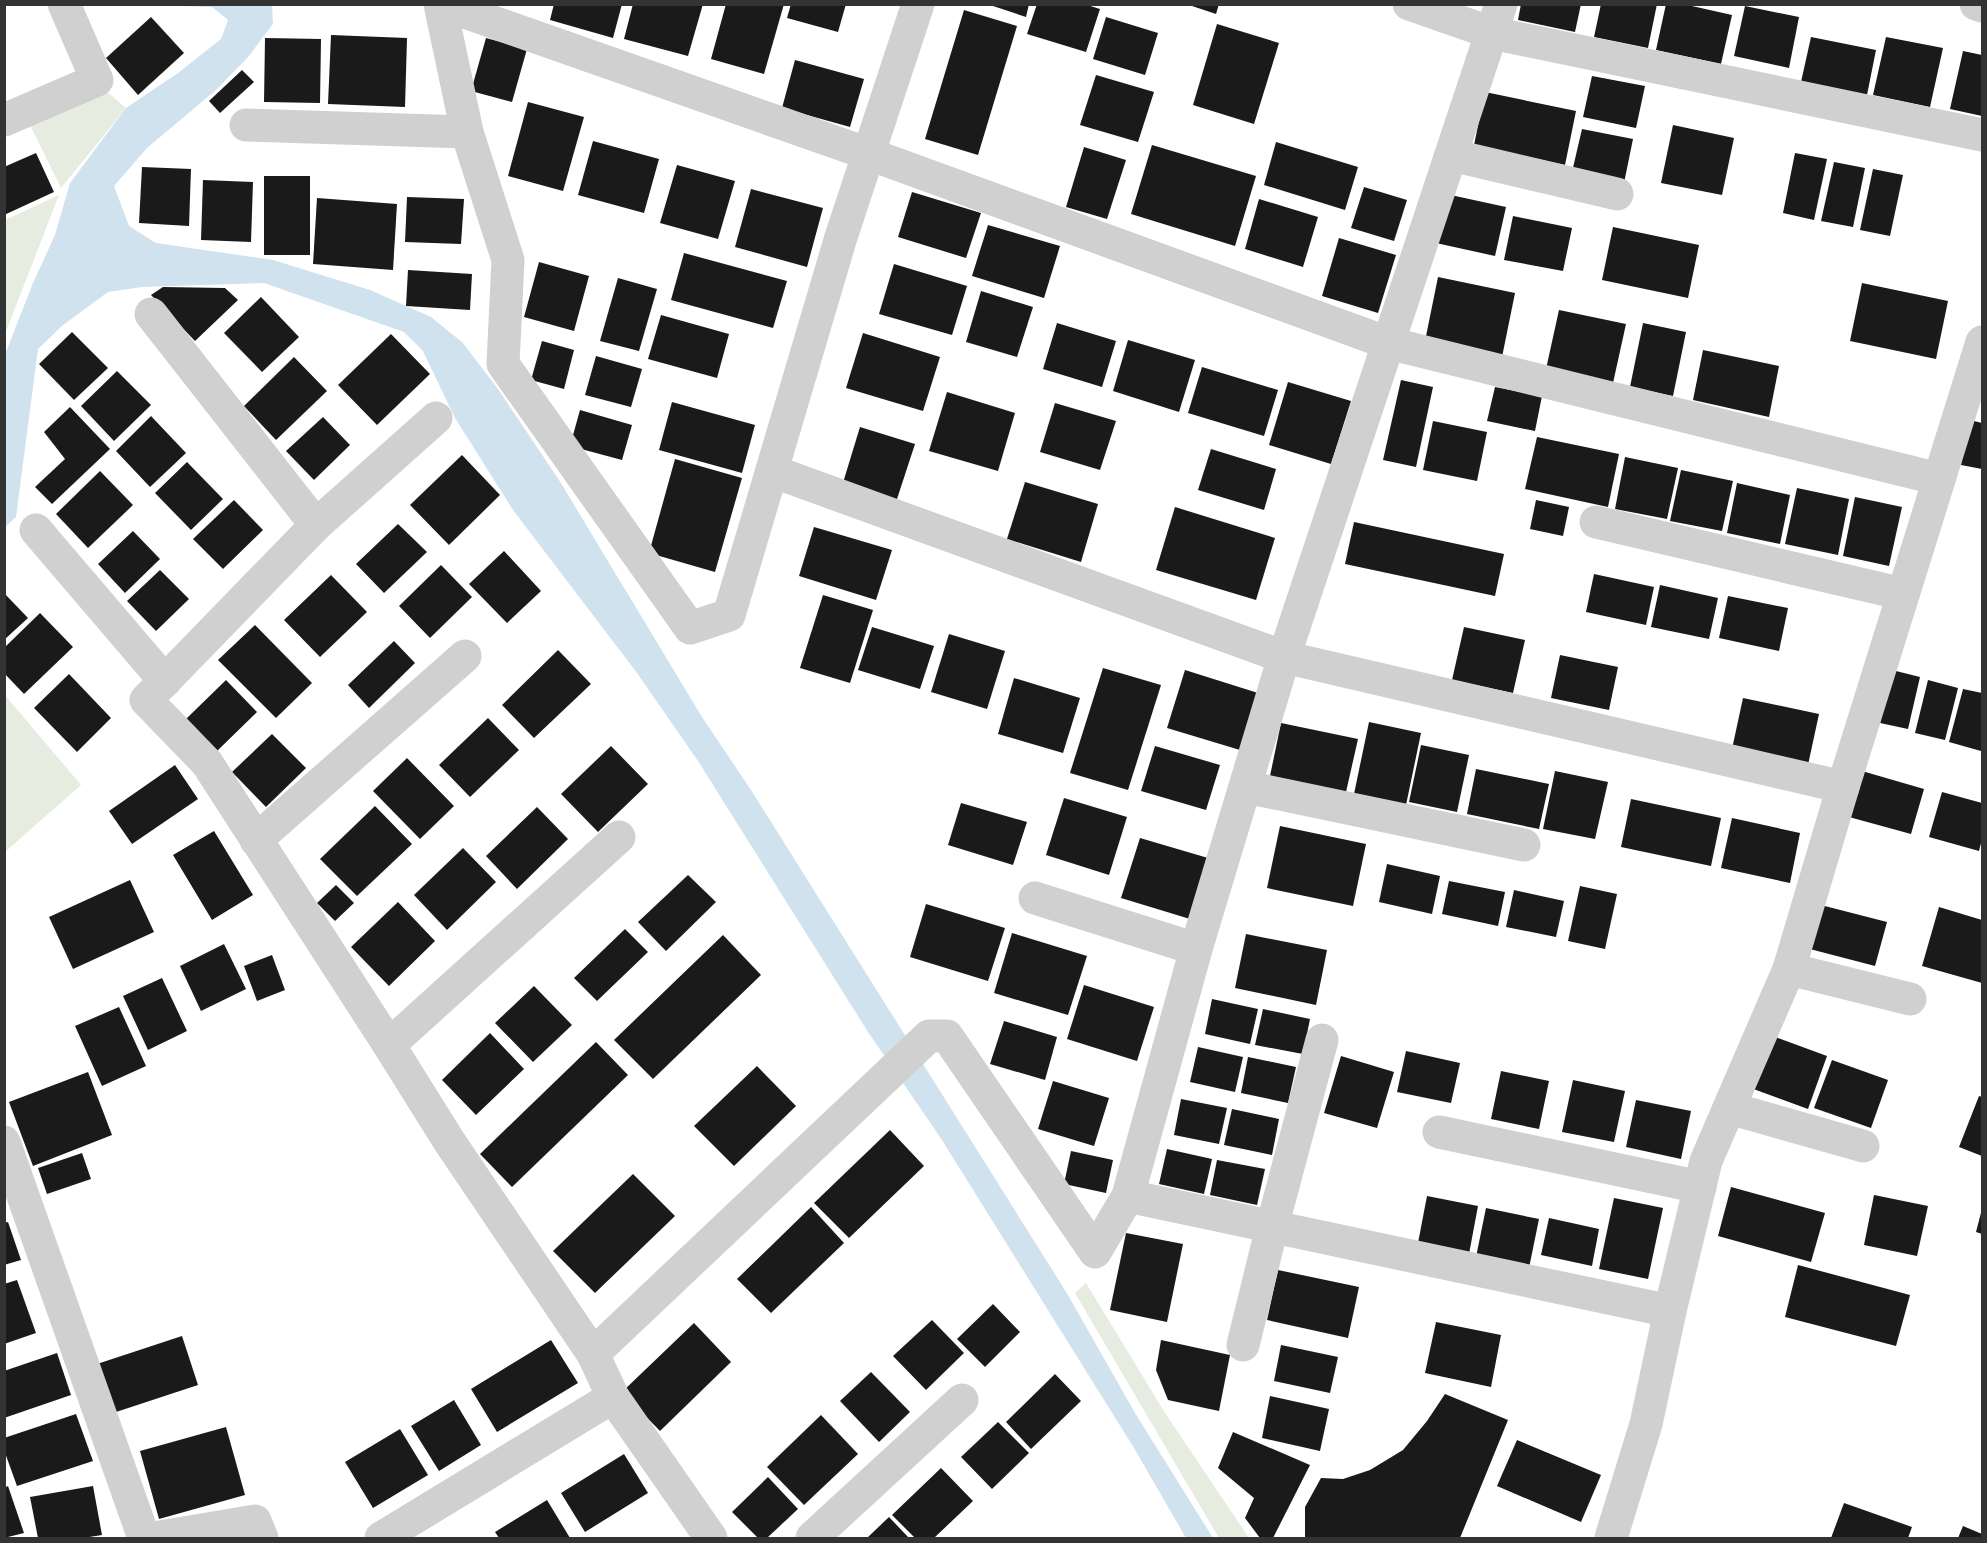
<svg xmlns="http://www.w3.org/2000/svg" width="1987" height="1543" viewBox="0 0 1987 1543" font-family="Montserrat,sans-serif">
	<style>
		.green { fill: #e6ecdf }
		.water { fill: #cfe2ee }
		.building { fill: #1a1a1a }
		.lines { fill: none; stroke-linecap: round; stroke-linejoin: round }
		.minor { stroke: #d0d0d0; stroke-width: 33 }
	</style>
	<rect width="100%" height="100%" fill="#fff"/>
	<g class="green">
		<path d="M106,91L126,108L61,188L28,121Z"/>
		<path d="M59,195L5,334V220Z"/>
		<path d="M4,694L81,785L5,852H4Z"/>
		<path d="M1086,1283L1165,1413L1249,1538H1219L1075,1293Z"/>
	</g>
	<path class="water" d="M146,5H272L273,24L248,57L216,90L147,148L114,186L129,226L156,243L273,260L370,290L431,317L463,343L498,389L559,480L702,717L751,790L1068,1295L1135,1413L1213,1538H1186L1134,1448L940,1137L868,1032L698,761L637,673L513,510L455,418L423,351L404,332L264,283L142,287L108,292L63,325L38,349L16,517L5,527L4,357L33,283L55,235L70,183L126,108L178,73L221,39L228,20L212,7Z"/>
	<g class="building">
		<path d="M554,4H622L613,38L550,20Z"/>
		<path d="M633,4H703L688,56L624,39Z"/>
		<path d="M726,4H784L764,74L711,59Z"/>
		<path d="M791,4H846L838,32L787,18Z"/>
		<path d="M987,4H1029L1026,17Z"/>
		<path d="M1037,4H1084L1100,9L1086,52L1027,34Z"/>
		<path d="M1186,4H1219L1216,14Z"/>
		<path d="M1521,4H1581L1575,32L1518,20Z"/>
		<path d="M1601,4H1657L1648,48L1594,37Z"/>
		<path d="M1666,4H1683L1732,15L1721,64L1656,50Z"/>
		<path d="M1745,6L1799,17L1789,68L1734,56Z"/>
		<path d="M964,10L1017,26L978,155L925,139Z"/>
		<path d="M151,17L184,53L138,95L106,58Z"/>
		<path d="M1106,17L1158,33L1145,75L1093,59Z"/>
		<path d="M1217,24L1279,43L1254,124L1193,105Z"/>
		<path d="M331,35L407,38L405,107L328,104Z"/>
		<path d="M1811,37L1876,50L1867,95L1801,82Z"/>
		<path d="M1886,37L1943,48L1930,107L1873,95Z"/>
		<path d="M265,38L321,39L320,103L264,102Z"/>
		<path d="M486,38L527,49L512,102L471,91Z"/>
		<path d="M1963,51L1982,55V116L1950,109Z"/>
		<path d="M795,60L864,79L850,127L782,108Z"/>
		<path d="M242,70L254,82L220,113L209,101Z"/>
		<path d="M1096,75L1154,92L1138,142L1080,125Z"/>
		<path d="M1592,76L1645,86L1636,128L1583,117Z"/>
		<path d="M1485,92L1576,111L1565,165L1474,145Z"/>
		<path d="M528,102L584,117L563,191L508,176Z"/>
		<path d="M1673,125L1734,138L1722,195L1661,183Z"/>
		<path d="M1582,129L1633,139L1624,183L1572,172Z"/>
		<path d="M593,141L659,159L644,213L578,195Z"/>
		<path d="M1276,142L1358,167L1345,210L1264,185Z"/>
		<path d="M1152,145L1256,176L1235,246L1131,214Z"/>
		<path d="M1084,147L1126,160L1107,219L1066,207Z"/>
		<path d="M36,153L54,192L4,215V167Z"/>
		<path d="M1795,153L1827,159L1814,220L1783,213Z"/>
		<path d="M1834,162L1865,168L1853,227L1821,221Z"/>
		<path d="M677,165L735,181L718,239L660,223Z"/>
		<path d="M142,167L191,169L189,226L139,223Z"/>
		<path d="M1873,169L1903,175L1890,236L1860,230Z"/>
		<rect x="264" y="176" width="46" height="79"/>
		<path d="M203,180L253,182L251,242L201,240Z"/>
		<path d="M1364,187L1407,200L1394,241L1351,228Z"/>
		<path d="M751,189L823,208L807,267L735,247Z"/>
		<path d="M912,192L981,213L966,258L898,237Z"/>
		<path d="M1446,194L1506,207L1495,256L1436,243Z"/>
		<path d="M407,197L464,199L461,244L405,242Z"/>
		<path d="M317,198L397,204L393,270L313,264Z"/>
		<path d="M1259,199L1318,217L1303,267L1245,249Z"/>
		<path d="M1513,216L1572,228L1563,271L1504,260Z"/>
		<path d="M988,225L1060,246L1044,298L972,276Z"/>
		<path d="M1613,227L1699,245L1688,298L1602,280Z"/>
		<path d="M1339,238L1396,255L1378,313L1322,296Z"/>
		<path d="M684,253L787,281L773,328L671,300Z"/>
		<path d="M539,262L589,276L574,331L524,317Z"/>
		<path d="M894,264L967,286L952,335L879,314Z"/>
		<path d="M408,270L472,274L470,310L406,306Z"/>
		<path d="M1438,277L1515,293L1502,357L1425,341Z"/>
		<path d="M618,278L657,289L639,351L600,341Z"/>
		<path d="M1862,283L1948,301L1936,359L1850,341Z"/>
		<path d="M163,287L225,288L238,300L195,341L151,295Z"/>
		<path d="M981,291L1033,307L1017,357L966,342Z"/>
		<path d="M261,297L299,337L262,372L224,333Z"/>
		<path d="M1559,310L1626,324L1613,383L1546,369Z"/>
		<path d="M661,315L729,334L717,378L648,359Z"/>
		<path d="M1057,323L1116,341L1102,387L1043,369Z"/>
		<path d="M1643,323L1686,332L1673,396L1630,387Z"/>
		<path d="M72,332L108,368L74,400L39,364Z"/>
		<path d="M863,333L940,357L923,411L846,388Z"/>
		<path d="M391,334L430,374L377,425L338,385Z"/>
		<path d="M1128,340L1195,360L1179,412L1113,391Z"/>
		<path d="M542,341L574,350L564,389L531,380Z"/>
		<path d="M1703,350L1779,366L1769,417L1693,400Z"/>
		<path d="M596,356L642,369L631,407L585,395Z"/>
		<path d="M294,357L327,391L276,440L244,406Z"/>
		<path d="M1202,367L1278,390L1264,436L1188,413Z"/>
		<path d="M117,371L151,405L114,441L81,406Z"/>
		<path d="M1401,380L1433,387L1416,467L1383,460Z"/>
		<path d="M1288,382L1351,401L1331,464L1269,445Z"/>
		<path d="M1495,387L1542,396L1535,431L1487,421Z"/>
		<path d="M947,392L1015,413L998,471L929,451Z"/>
		<path d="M672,402L755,425L742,473L659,450Z"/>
		<path d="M1055,403L1116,421L1100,470L1040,452Z"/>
		<path d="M70,407L110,449L52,504L35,487L65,459L44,432Z"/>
		<path d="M580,410L632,425L622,460L570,446Z"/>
		<path d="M151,416L186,453L150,487L116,451Z"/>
		<path d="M323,417L350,445L314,480L286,451Z"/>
		<path d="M1970,420L1982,423V469L1961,465Z"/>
		<path d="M1433,421L1487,432L1477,481L1423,470Z"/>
		<path d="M860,427L915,444L896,502L842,486Z"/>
		<path d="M1537,437L1619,454L1608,507L1525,489Z"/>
		<path d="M1211,449L1276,469L1264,510L1198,490Z"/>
		<path d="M462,455L500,495L449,545L410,505Z"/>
		<path d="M1625,457L1678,468L1667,519L1615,509Z"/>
		<path d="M675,459L742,478L715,572L649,553Z"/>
		<path d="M187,462L223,499L191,530L155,493Z"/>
		<path d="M1681,470L1733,481L1722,531L1670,521Z"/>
		<path d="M100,471L133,505L88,548L56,514Z"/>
		<path d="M1025,482L1098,504L1081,562L1007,539Z"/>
		<path d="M1737,483L1790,495L1780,544L1727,533Z"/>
		<path d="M1797,488L1849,499L1838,555L1785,544Z"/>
		<path d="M1855,497L1902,507L1889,566L1843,556Z"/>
		<path d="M234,500L263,530L223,569L193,539Z"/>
		<path d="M1536,500L1569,507L1563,536L1530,529Z"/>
		<path d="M1175,507L1275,538L1256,600L1156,570Z"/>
		<path d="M1354,522L1504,554L1495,596L1345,564Z"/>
		<path d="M398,524L427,552L384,593L356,564Z"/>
		<path d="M814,527L892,550L876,600L799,576Z"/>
		<path d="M133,531L160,559L125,593L98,564Z"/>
		<path d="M504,551L541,591L507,623L469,584Z"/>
		<path d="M441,565L472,597L430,638L399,606Z"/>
		<path d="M160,570L189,599L156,631L127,601Z"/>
		<path d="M1594,574L1654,587L1646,625L1586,612Z"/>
		<path d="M331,575L367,612L320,657L284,620Z"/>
		<path d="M1660,585L1718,598L1709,639L1651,627Z"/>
		<path d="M4,593L28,618L4,640Z"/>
		<path d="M823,595L873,610L850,683L800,668Z"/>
		<path d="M1728,596L1788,608L1779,651L1719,638Z"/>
		<path d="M40,613L73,647L24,694L4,673V648Z"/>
		<path d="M255,625L312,683L276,718L218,660Z"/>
		<path d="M872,627L934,646L920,689L858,670Z"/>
		<path d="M1464,627L1525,640L1513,693L1452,680Z"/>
		<path d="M949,634L1005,651L987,709L931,692Z"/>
		<path d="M394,641L415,663L369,708L348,685Z"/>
		<path d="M558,650L591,684L534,738L502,705Z"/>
		<path d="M1560,655L1618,667L1609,710L1551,698Z"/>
		<path d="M1103,668L1161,685L1128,790L1070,773Z"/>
		<path d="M1185,670L1258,693L1240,750L1167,728Z"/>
		<path d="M1892,670L1920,677L1908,729L1880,723Z"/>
		<path d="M69,674L111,718L77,752L34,708Z"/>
		<path d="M1014,678L1080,698L1063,753L998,734Z"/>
		<path d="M226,680L257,712L216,752L185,720Z"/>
		<path d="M1928,680L1958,688L1945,740L1915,733Z"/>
		<path d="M1963,689L1982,693V744L1981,751L1949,742Z"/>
		<path d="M1743,698L1819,714L1808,765L1732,749Z"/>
		<path d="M488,718L519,750L470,797L439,765Z"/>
		<path d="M1369,722L1421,733L1406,805L1354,794Z"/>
		<path d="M1281,723L1358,739L1346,792L1270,776Z"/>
		<path d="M272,734L306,768L266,807L232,772Z"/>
		<path d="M1421,745L1469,755L1457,812L1409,802Z"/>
		<path d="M611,746L648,784L598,832L561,794Z"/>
		<path d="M1155,746L1220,765L1206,810L1141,791Z"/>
		<path d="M407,758L454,806L420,839L373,791Z"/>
		<path d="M175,765L198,799L132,844L109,811Z"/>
		<path d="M1476,769L1549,784L1539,829L1467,814Z"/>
		<path d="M1555,771L1608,782L1595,839L1543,829Z"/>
		<path d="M1862,771L1924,789L1911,834L1849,817Z"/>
		<path d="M1942,792L1982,803V839L1979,851L1929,837Z"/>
		<path d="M1064,798L1127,817L1109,875L1046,855Z"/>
		<path d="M1631,799L1721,818L1711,866L1621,847Z"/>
		<path d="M961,803L1027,822L1013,865L948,845Z"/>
		<path d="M375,806L412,844L357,896L320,859Z"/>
		<path d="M537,807L568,839L517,889L486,856Z"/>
		<path d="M1732,818L1800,833L1790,883L1721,868Z"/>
		<path d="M1280,826L1366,844L1353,906L1267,888Z"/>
		<path d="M214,831L253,895L212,920L173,855Z"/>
		<path d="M1140,838L1208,858L1190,919L1121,898Z"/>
		<path d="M463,848L496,882L447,930L414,895Z"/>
		<path d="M1387,864L1440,876L1432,914L1379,902Z"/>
		<path d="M688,875L716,902L666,951L638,922Z"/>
		<path d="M130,880L154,932L73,969L49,917Z"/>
		<path d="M1449,881L1505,892L1498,926L1442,914Z"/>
		<path d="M336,885L354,903L335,921L317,903Z"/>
		<path d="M1580,886L1617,894L1605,949L1568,941Z"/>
		<path d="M1514,890L1564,901L1556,937L1506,927Z"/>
		<path d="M398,902L435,941L389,986L351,947Z"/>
		<path d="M926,904L1005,928L988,981L910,957Z"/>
		<path d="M1817,904L1887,922L1875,966L1806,948Z"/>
		<path d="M1939,907L1982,920V983L1922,966Z"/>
		<path d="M625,929L648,952L597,1001L574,978Z"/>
		<path d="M1012,933L1087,956L1068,1015L994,993Z"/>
		<path d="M1246,934L1327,950L1316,1005L1235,988Z"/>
		<path d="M723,935L761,975L653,1079L614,1040Z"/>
		<path d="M224,944L246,989L201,1011L180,966Z"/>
		<path d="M272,955L285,990L257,1001L244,966Z"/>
		<path d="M162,978L187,1031L148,1050L123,996Z"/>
		<path d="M1084,985L1154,1007L1137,1061L1067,1039Z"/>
		<path d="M534,986L572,1025L533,1062L495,1023Z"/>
		<path d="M1212,999L1258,1009L1250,1044L1205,1034Z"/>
		<path d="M119,1007L146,1066L102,1086L75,1026Z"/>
		<path d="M1263,1009L1310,1019L1303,1054L1255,1045Z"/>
		<path d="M1004,1021L1057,1037L1045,1080L990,1064Z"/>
		<path d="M490,1033L524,1069L476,1115L442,1080Z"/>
		<path d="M1767,1034L1827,1056L1808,1109L1748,1087Z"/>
		<path d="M596,1042L628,1075L512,1187L480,1154Z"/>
		<path d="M1198,1047L1243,1057L1235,1092L1190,1082Z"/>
		<path d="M1406,1051L1460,1063L1451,1103L1397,1092Z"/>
		<path d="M1341,1056L1394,1072L1377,1128L1324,1113Z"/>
		<path d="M1248,1057L1296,1067L1288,1103L1241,1093Z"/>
		<path d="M1832,1060L1888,1080L1871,1128L1814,1108Z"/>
		<path d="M757,1066L796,1106L734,1166L694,1126Z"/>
		<path d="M1501,1071L1549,1081L1539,1129L1491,1119Z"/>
		<path d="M88,1072L112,1135L33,1166L9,1102Z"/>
		<path d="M1573,1080L1625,1091L1614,1142L1562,1132Z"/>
		<path d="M1053,1081L1109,1098L1094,1146L1038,1129Z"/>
		<path d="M1979,1096L1982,1097V1156L1959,1147Z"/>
		<path d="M1181,1099L1227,1108L1219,1144L1174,1135Z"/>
		<path d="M1636,1100L1691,1111L1681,1159L1626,1147Z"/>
		<path d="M1232,1109L1279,1119L1272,1155L1224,1145Z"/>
		<path d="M890,1130L924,1166L849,1238L814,1203Z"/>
		<path d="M1167,1149L1212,1159L1204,1194L1159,1184Z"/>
		<path d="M1071,1151L1113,1160L1106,1193L1064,1184Z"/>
		<path d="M82,1153L91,1179L47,1194L38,1168Z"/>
		<path d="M1217,1160L1265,1169L1257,1205L1210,1195Z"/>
		<path d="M633,1174L675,1216L595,1293L553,1251Z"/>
		<path d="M1731,1187L1825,1213L1811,1262L1718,1236Z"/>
		<path d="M1874,1195L1928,1206L1917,1256L1864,1245Z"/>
		<path d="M1427,1196L1478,1206L1469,1254L1418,1243Z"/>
		<path d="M1614,1198L1663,1208L1648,1279L1599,1269Z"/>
		<path d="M811,1207L844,1243L771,1313L737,1279Z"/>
		<path d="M1486,1208L1539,1219L1529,1268L1476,1257Z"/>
		<path d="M1982,1209V1234L1976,1232Z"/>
		<path d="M1549,1218L1599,1229L1592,1266L1541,1255Z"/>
		<path d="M8,1222L21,1260L4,1265V1223Z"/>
		<path d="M1126,1233L1183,1244L1167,1322L1110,1310Z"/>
		<path d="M1798,1265L1910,1295L1896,1346L1785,1317Z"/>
		<path d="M1278,1270L1359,1287L1348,1338L1267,1320Z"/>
		<path d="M17,1280L36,1333L4,1344V1284Z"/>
		<path d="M993,1304L1020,1332L985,1367L957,1339Z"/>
		<path d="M932,1320L964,1353L926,1390L893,1356Z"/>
		<path d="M1436,1322L1501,1335L1491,1387L1425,1373Z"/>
		<path d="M694,1323L731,1362L660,1431L622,1392Z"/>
		<path d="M182,1336L198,1385L113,1413L97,1364Z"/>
		<path d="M551,1340L578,1383L497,1432L471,1389Z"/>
		<path d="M1161,1340L1230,1355L1219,1411L1168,1400L1156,1370Z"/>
		<path d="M1281,1345L1338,1357L1330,1393L1274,1381Z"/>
		<path d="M57,1353L71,1395L4,1418V1371Z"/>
		<path d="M871,1372L910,1412L879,1442L840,1401Z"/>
		<path d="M1055,1374L1081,1401L1031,1449L1006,1422Z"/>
		<path d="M1445,1394L1508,1420L1460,1538H1305V1507L1321,1478L1343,1479L1370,1470L1403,1450L1427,1421Z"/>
		<path d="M1270,1396L1329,1409L1320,1451L1262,1438Z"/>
		<path d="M454,1400L481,1445L439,1471L411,1426Z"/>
		<path d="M76,1414L93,1461L17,1486L4,1450V1438Z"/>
		<path d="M821,1415L858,1454L804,1505L767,1467Z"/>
		<path d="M998,1422L1029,1453L992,1489L961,1457Z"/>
		<path d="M226,1427L245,1495L159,1519L140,1451Z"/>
		<path d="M400,1429L428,1475L373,1508L345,1462Z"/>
		<path d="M1233,1432L1310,1465L1273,1538H1260L1245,1518L1254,1498L1218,1468Z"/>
		<path d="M1517,1440L1601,1475L1581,1522L1497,1486Z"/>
		<path d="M624,1454L648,1493L585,1532L561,1493Z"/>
		<path d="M941,1468L973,1501L934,1538H915L892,1515Z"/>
		<path d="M768,1477L798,1509L767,1538H758L732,1512Z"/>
		<path d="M8,1486L24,1533L4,1538V1488Z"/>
		<path d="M93,1486L102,1535L83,1538H38L30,1497Z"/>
		<path d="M547,1500L570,1538H499L495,1532Z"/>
		<path d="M1844,1503L1912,1527L1908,1538H1831Z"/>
		<path d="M889,1517L909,1538H867Z"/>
		<path d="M1963,1526L1982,1534V1538H1958Z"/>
	</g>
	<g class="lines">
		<g class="minor">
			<path d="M440,4L467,132L508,260L503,364L690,628L729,615L841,237L918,4"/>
			<path d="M442,4L869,154L1388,343L1939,479"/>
			<path d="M1409,4L1492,33L1982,135"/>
			<path d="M1976,4L1982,6"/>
			<path d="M4,120L97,80L64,4"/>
			<path d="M246,125L467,132"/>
			<path d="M1451,155L1617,194"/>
			<path d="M151,314L316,525"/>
			<path d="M436,418L316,525L146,700L207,763L389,1045L449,1141L593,1354L613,1397L711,1538"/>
			<path d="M772,471L1284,657L1843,787"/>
			<path d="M1596,522L1903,594"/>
			<path d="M36,530L165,681"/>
			<path d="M1246,787L1524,845"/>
			<path d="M256,840L465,656"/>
			<path d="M1035,898L1196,949"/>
			<path d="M1789,969L1910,999"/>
			<path d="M389,1045L619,837"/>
			<path d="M1729,1108L1863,1146"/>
			<path d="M1439,1132L1700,1187"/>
			<path d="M4,1142L144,1538"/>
			<path d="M1128,1196L1670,1311"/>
			<path d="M1243,1345L1272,1227L1322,1040"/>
			<path d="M593,1354L929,1036H947L1095,1252L1128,1196L1196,949L1284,657L1501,4"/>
			<path d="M154,1538L255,1521L262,1538"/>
			<path d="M381,1538L613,1397"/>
			<path d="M812,1538L962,1400"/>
			<path d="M1611,1538L1646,1424L1670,1311L1706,1161L1789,969L1843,787L1982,342"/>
		</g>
	</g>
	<rect width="1987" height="1543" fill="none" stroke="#333333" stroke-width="12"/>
</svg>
